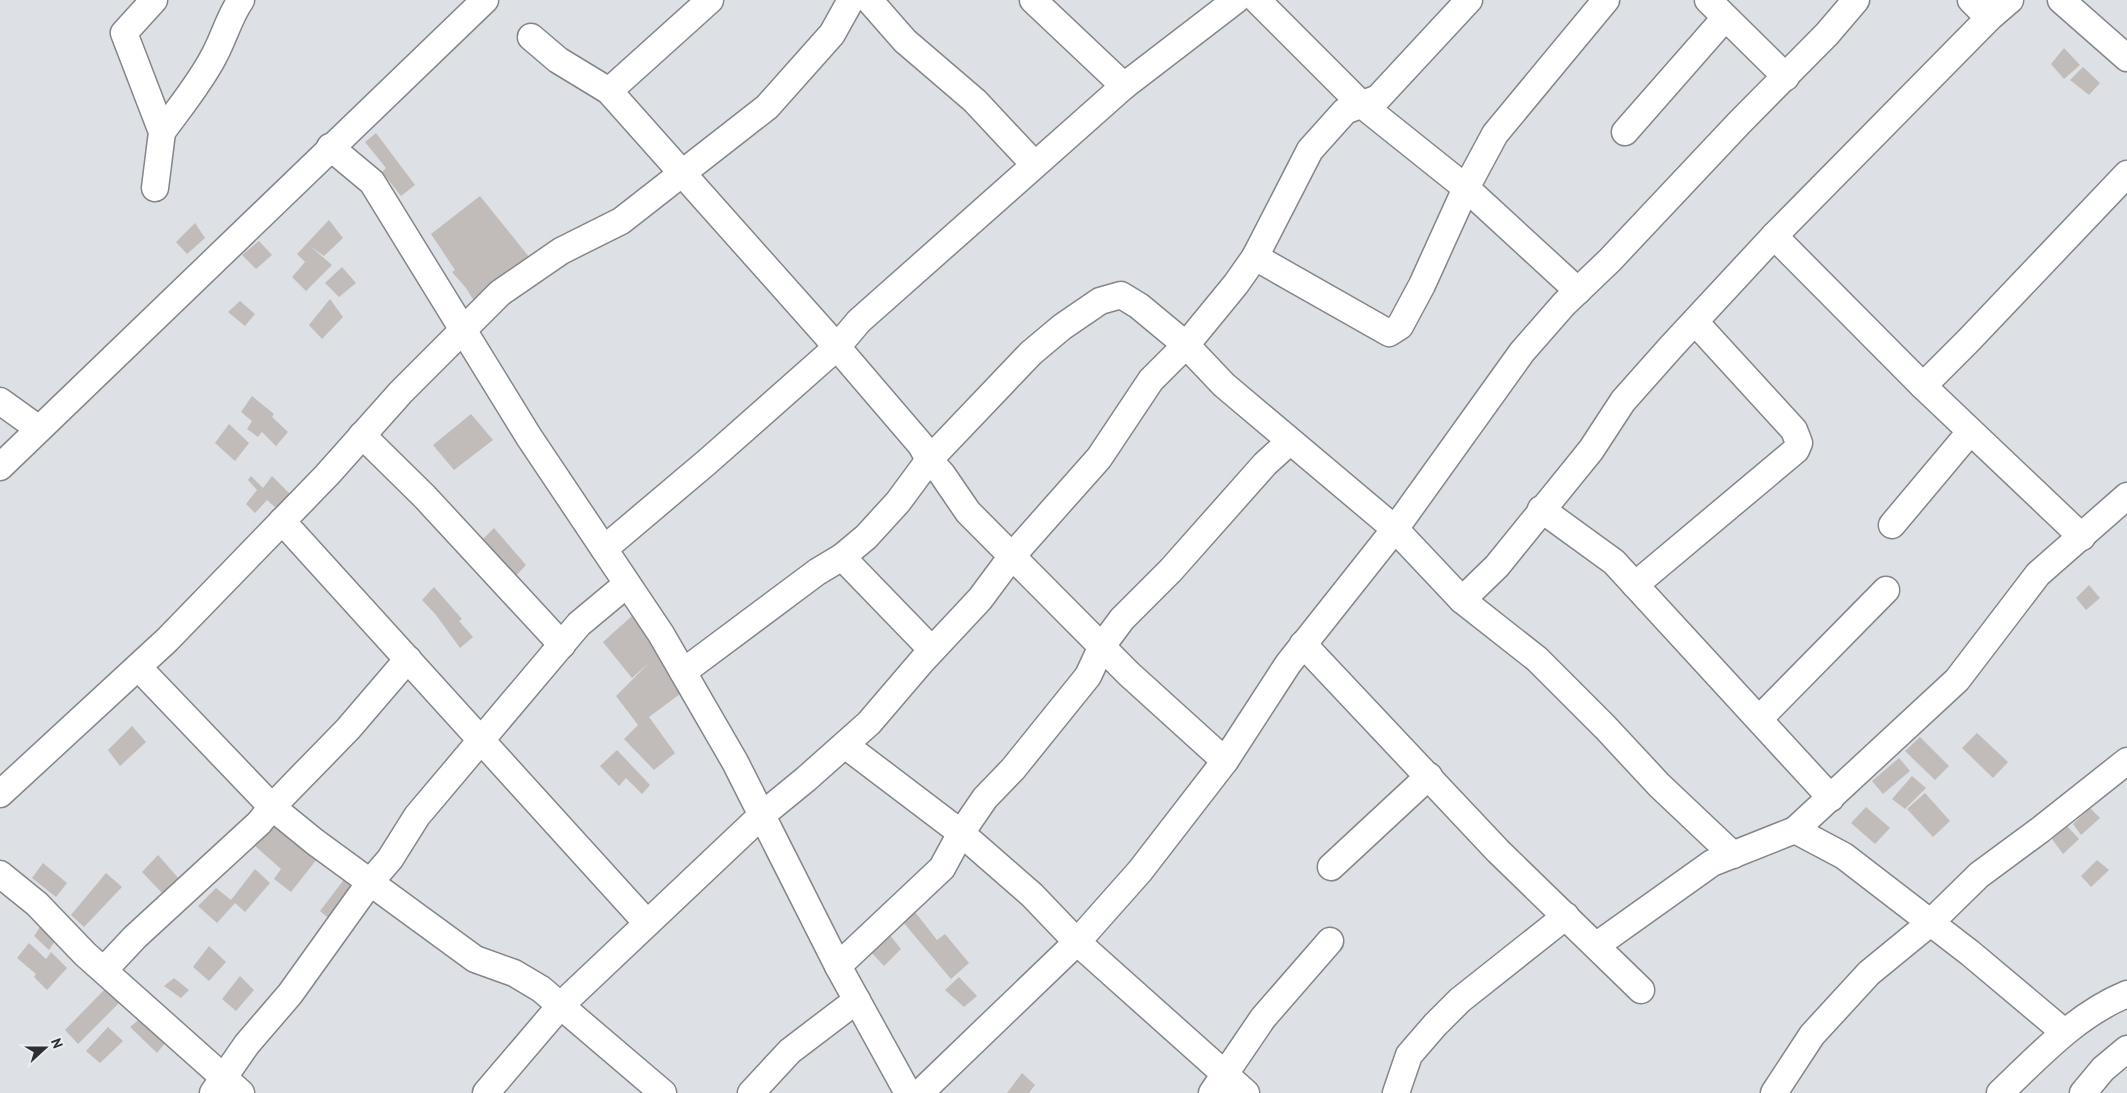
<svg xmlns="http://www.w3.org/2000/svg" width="2127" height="1093" viewBox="0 0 2127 1093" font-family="'PT Sans',sans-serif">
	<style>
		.building { fill: #c1bcba }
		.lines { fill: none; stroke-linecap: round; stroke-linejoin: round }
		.minor-casing { stroke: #84868a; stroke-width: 29 }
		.minor { stroke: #fff; stroke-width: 26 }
	</style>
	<rect width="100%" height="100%" fill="#dde0e4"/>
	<g class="building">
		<path d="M2064,48L2080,65L2064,79L2051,64Z"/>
		<path d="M2083,67L2100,83L2089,95L2070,80Z"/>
		<path d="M376,133L415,185L401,196L382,172L386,168L365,142Z"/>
		<path d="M480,196L534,263L477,306L466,288L452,272L455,270L431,234Z"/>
		<path d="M329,220L343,238L324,256L310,246L332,265L306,291L292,277L305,262L297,254Z"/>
		<path d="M195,223L205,238L187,254L176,242Z"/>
		<path d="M259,241L272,255L256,269L242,255Z"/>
		<path d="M342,267L356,283L339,297L325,283Z"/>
		<path d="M330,299L343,317L322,339L309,325Z"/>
		<path d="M240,301L255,314L245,326L228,312Z"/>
		<path d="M252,396L274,414L272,417L288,432L276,446L262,432L258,437L247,429L252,421L241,412Z"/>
		<path d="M471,414L493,440L454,470L433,445Z"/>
		<path d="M229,424L249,443L235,461L215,443Z"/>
		<path d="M251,476L263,488L272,476L291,495L277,509L267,500L255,513L246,504L257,490L248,480Z"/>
		<path d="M494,528L526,565L511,581L477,545Z"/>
		<path d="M2089,585L2100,598L2086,610L2076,598Z"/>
		<path d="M434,587L462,619L459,621L473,637L460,648L436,615L422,600Z"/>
		<path d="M633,615L680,694L649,717L675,753L654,770L624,739L638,725L616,696L650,662L632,678L603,642Z"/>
		<path d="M132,726L146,742L120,766L108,750Z"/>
		<path d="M1977,733L2008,762L1993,778L1962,748Z"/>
		<path d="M1920,737L1949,766L1935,780L1905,751Z"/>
		<path d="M617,750L650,785L642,794L626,778L619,786L600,766Z"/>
		<path d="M1899,758L1910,771L1883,794L1872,781Z"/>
		<path d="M1912,776L1926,788L1905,809L1892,799Z"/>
		<path d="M1925,793L1950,821L1933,837L1907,809Z"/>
		<path d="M1866,807L1890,828L1875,844L1851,823Z"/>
		<path d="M2090,808L2100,818L2081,835L2073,824Z"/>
		<path d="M274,820L321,854L291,892L274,879L281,869L254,845Z"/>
		<path d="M2067,826L2079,839L2063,854L2052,839Z"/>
		<path d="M158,855L180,880L164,895L142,872Z"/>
		<path d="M2097,860L2109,870L2091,887L2081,876Z"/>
		<path d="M43,863L67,883L56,897L32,878Z"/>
		<path d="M255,869L270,883L245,912L235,903L217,923L198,906L216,888L231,900Z"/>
		<path d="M106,873L122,887L84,927L71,915Z"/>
		<path d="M349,873L361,882L331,920L320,911Z"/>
		<path d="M915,912L937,940L945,934L969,963L951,979L903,922Z"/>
		<path d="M45,919L59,935L49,950L34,936Z"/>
		<path d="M889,934L901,949L884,966L870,951Z"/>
		<path d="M29,943L46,959L51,952L67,968L47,990L34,977L36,974L17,958Z"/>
		<path d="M209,946L226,962L209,981L193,967Z"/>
		<path d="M240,976L254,990L236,1011L222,999Z"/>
		<path d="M959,977L977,996L964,1007L945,990Z"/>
		<path d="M174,978L189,990L181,998L164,986Z"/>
		<path d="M105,989L119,1003L78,1044L65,1030Z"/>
		<path d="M141,1018L165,1043L157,1053L130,1027Z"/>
		<path d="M108,1027L123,1041L100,1063L86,1051Z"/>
		<path d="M1022,1073L1035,1085L1029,1093H1007Z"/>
	</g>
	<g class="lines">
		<g class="minor-casing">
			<g id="minor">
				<path d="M154,0L124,33L162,132L155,188"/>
				<path d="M869,0L905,41L975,101L1034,164"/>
				<path d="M1033,0L1124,86"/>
				<path d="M1257,0L1361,104L1466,188L1578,291"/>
				<path d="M1708,0L1786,77"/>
				<path d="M1971,0L1989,18"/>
				<path d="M2061,0L2127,58"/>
				<path d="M531,37L558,60L609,91L837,347L921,445L929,460L942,474L968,512L1129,674L1225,761"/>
				<path d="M609,91L710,0"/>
				<path d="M162,132C180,107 200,83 214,56C224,38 229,17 241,0"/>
				<path d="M1625,132L1725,18"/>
				<path d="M330,147L372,182L529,437L661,634L735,762L838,966L908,1093"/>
				<path d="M1774,236L1923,386L2082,537"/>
				<path d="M1255,257L1389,333L1400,326L1422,285L1466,188L1495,134L1606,0"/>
				<path d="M1923,386L1968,341L2127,174"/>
				<path d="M0,401L39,429"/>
				<path d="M362,435L425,497L562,645"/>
				<path d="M0,467L485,0"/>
				<path d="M1541,509L1614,562L1831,798"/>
				<path d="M282,521L647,923"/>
				<path d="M1892,525L1970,432"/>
				<path d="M604,549L707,462L837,347L859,321L1124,86L1236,0"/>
				<path d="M842,557L932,650"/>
				<path d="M1635,585L1796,450L1799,443L1794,430L1696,323"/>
				<path d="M1462,600L1497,566L1591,450L1623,401L1671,347L1774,236L1989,18L2010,0"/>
				<path d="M1303,644L1498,851L1641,990"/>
				<path d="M138,667L272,807L315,842L475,959L514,973L541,989L663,1093"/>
				<path d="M683,672L817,572L842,557L866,537L898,502L929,460L1031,353L1062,327L1100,301L1121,295L1139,306L1186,345L1224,385L1395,529L1462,600L1537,659L1606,728L1659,785L1733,855"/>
				<path d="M1759,719L1886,590"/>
				<path d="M845,745L961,833L1032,895L1077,942L1246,1093"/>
				<path d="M0,794L167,640L327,475L401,392L500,293L561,251L621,221L767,107L832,34L851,0"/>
				<path d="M1795,830L1957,680L2038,574L2127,496"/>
				<path d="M1331,867L1429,776"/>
				<path d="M0,874L37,904L85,954L241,1093"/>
				<path d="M1597,945L1712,863L1795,830L1844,856L1970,953L2064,1032"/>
				<path d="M838,966L942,868L961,833L985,798L1013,769L1088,676L1102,646L1122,619L1171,570L1265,464L1289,442"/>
				<path d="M104,970L135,937L259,823L272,807L348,729L408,659"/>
				<path d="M213,1093L247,1044L290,994L371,881L390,859L417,816L579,624L627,584"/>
				<path d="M486,1093L561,1005L762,815L806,779L869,723L922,661L980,599L1012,556L1099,458L1151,380L1186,345L1236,284L1255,257L1310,150L1345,111L1378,98L1469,0"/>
				<path d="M751,1093L790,1051L857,1000"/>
				<path d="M920,1093L1077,942L1140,871L1225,761L1288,664L1395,529L1522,352L1564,304L1610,260L1740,122L1827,34L1856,0"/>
				<path d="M1212,1093L1263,1018L1330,941"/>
				<path d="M1396,1093L1409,1055L1435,1025L1460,1000L1566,916"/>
				<path d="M1774,1093L1812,1035L1869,973L1930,923L1979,875L2040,830L2127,761"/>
				<path d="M2000,1093C2039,1056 2076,1015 2127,994"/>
				<path d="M2083,1093L2103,1069L2127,1049"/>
			</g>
		</g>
		<use href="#minor" class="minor"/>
	</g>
	<g transform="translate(45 1048) rotate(69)" stroke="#eaedf1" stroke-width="4" paint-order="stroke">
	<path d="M0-4L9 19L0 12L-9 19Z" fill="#2e2f30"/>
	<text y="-8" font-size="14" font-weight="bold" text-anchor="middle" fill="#2e2f30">N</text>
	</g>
</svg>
